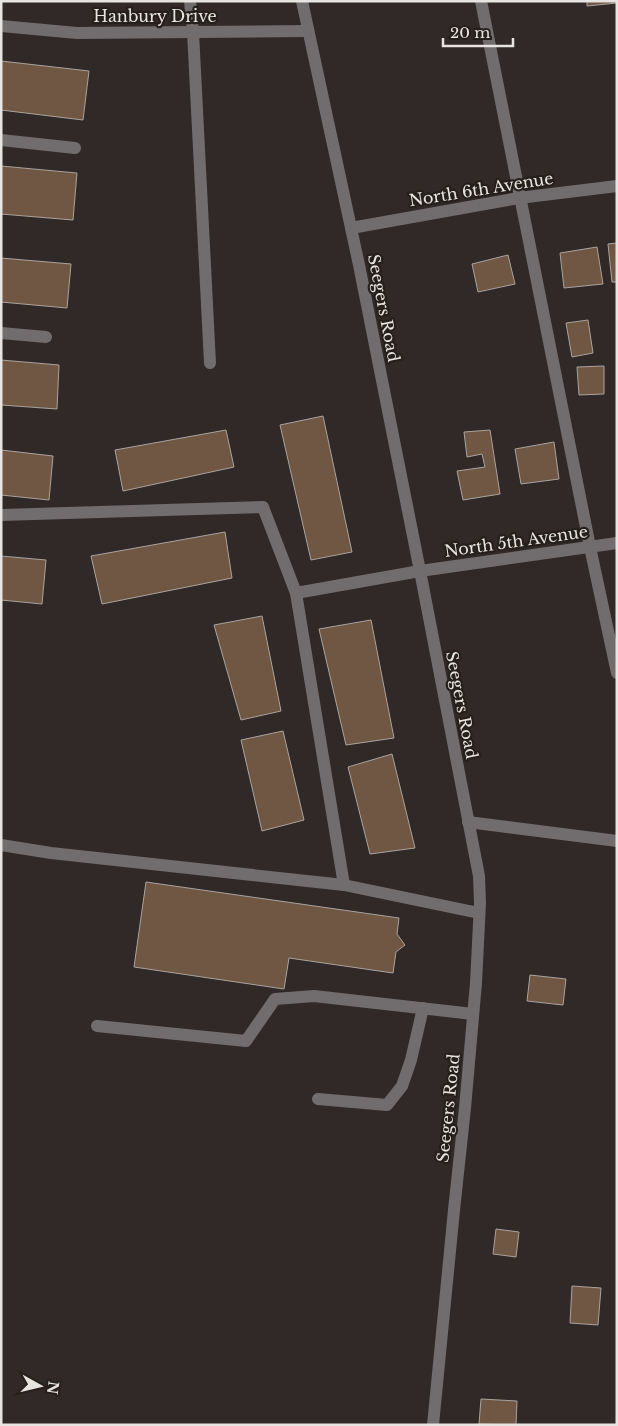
<svg xmlns="http://www.w3.org/2000/svg" width="618" height="1426" viewBox="0 0 618 1426" font-family="'Libre Baskerville',serif">
	<style>
		.building { fill: #6f5744; stroke: #aaa39e }
		.lines { fill: none; stroke-linecap: round; stroke-linejoin: round }
		.minor { stroke: #716d6e; stroke-width: 12 }
		.labels { text-anchor: middle; dominant-baseline: central; stroke-width: 4.5; stroke-linejoin: round; paint-order: stroke }
		.street-label { font-size: 16px; fill: #e8e4e2; stroke: #26201d }
	</style>
	<rect width="100%" height="100%" fill="#302927"/>
	<g class="building">
		<path d="M587,1H617V3L587,6Z"/>
		<path d="M1,61L89,71L83,120L1,110Z"/>
		<path d="M1,166L77,173L73,220L1,214Z"/>
		<path d="M617,243V282H612L608,244Z"/>
		<path d="M597,247L603,284L564,288L560,253Z"/>
		<path d="M508,255L515,284L478,292L472,264Z"/>
		<path d="M1,258L71,264L67,308L1,302Z"/>
		<path d="M588,320L593,353L572,357L566,323Z"/>
		<path d="M1,360L59,365L57,409L1,405Z"/>
		<path d="M604,366V394L579,395L577,367Z"/>
		<path d="M323,416L352,552L311,560L280,425Z"/>
		<path d="M226,430L234,467L123,491L115,450Z"/>
		<path d="M490,430L500,494L463,500L457,471L485,467L482,454L467,457L464,432Z"/>
		<path d="M554,442L559,479L521,484L515,449Z"/>
		<path d="M1,450L53,456L49,500L1,495Z"/>
		<path d="M225,532L232,578L102,604L91,556Z"/>
		<path d="M1,556L46,560L42,604L1,600Z"/>
		<path d="M262,616L281,711L241,720L214,625Z"/>
		<path d="M371,620L394,738L346,745L319,629Z"/>
		<path d="M283,731L304,820L262,831L241,740Z"/>
		<path d="M392,754L415,848L370,854L348,767Z"/>
		<path d="M146,882L399,918L397,934L405,945L396,952L393,973L289,958L284,989L134,967Z"/>
		<path d="M530,975L566,979L563,1005L527,1001Z"/>
		<path d="M496,1229L519,1232L516,1257L493,1254Z"/>
		<path d="M572,1286L601,1288L598,1325L570,1323Z"/>
		<path d="M481,1399L517,1401L516,1425L479,1424Z"/>
	</g>
	<g class="lines">
		<g class="minor">
			<path d="M190,1L193,32L210,363"/>
			<path d="M302,1L359,265L420,571L479,876L480,903L476,983L465,1108L454,1210L433,1425"/>
			<path d="M481,1L590,547L617,673"/>
			<path d="M1,26L77,33L308,31"/>
			<path d="M1,140L75,148"/>
			<path d="M351,228L519,198L617,186"/>
			<path d="M1,333L46,337"/>
			<path d="M1,515L263,507L296,593L420,571L617,543"/>
			<path d="M296,593L344,885"/>
			<path d="M468,822L617,841"/>
			<path d="M1,845L51,853L344,885L479,913"/>
			<path d="M97,1026L246,1041L275,999L314,996L473,1014"/>
			<path d="M318,1099L387,1105L402,1086L411,1060L423,1008"/>
		</g>
	</g>
	<g class="labels">
		<g class="street-label">
			<text x="155" y="16">Hanbury Drive</text>
			<text transform="translate(481 189) rotate(-9)">North 6th Avenue</text>
			<text transform="translate(384 308) rotate(79)">Seegers Road</text>
			<text transform="translate(516 541) rotate(-8)">North 5th Avenue</text>
			<text transform="translate(462 705) rotate(79)">Seegers Road</text>
			<text transform="translate(448 1108) rotate(-84)">Seegers Road</text>
		</g>
	</g>
	<rect width="618" height="1426" fill="none" stroke="#e8e4e2" stroke-width="5"/>
	<g transform="translate(40 1386) rotate(98)" stroke="#26201d" stroke-width="4" paint-order="stroke">
	<path d="M0-4L9 19L0 12L-9 19Z" fill="#e8e4e2"/>
	<text y="-8" font-size="14" font-weight="bold" text-anchor="middle" fill="#e8e4e2">N</text>
	</g>
	<path d="M443 38v8h70v-8" fill="none" stroke="#e8e4e2" stroke-width="2.5"/>
	<text x="450" y="38" font-size="15" fill="#e8e4e2" stroke="#26201d" stroke-width="4" paint-order="stroke">20 m</text>
</svg>
